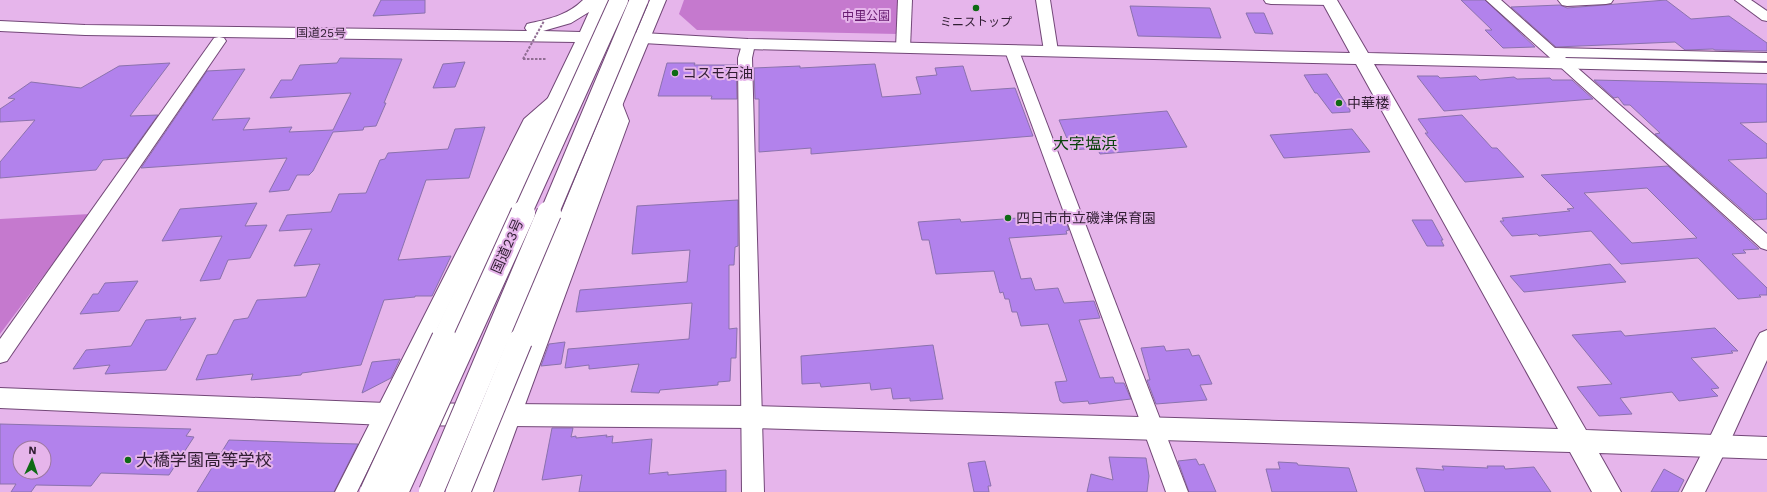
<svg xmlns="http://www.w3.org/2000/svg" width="1767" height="492" viewBox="0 0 1767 492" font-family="'Work Sans','Noto Sans JP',sans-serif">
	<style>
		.green { fill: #c579ce }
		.building { fill: #b282ec; stroke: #8b72ad; fill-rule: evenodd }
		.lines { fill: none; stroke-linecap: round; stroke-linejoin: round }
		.street-casing { stroke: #724777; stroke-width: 2 }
		.secondary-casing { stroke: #724777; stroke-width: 2 }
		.highway-casing { stroke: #724777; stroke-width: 2 }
		.path { stroke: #906d93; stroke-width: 2; stroke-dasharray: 2.5 1.5; stroke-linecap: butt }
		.street { fill: #fff; fill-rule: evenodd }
		.secondary { fill: #fff; fill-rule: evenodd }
		.highway { fill: #fff; fill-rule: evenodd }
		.highway-bridge-far1-casing { stroke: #724777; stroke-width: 20; stroke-linecap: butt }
		.highway-bridge-casing { stroke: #724777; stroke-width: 26; stroke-linecap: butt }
		.path-bridge { stroke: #906d93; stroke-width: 2; stroke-dasharray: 2.5 1.5; stroke-linecap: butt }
		.highway-bridge-far1 { stroke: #fff; stroke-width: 18 }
		.highway-bridge { stroke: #fff; stroke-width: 24 }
		.poi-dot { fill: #0e6a14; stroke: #e6b5eb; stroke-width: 1.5 }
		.labels { text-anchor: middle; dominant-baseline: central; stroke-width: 4; stroke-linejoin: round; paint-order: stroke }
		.far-park-label { font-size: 12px; fill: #671b70; stroke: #e6b5eb }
		.far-poi-label { font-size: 12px; fill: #301d32; stroke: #e6b5eb }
		.far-street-label { font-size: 12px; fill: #301d32; stroke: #e6b5eb }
		.poi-label { font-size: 14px; fill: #301d32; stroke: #e6b5eb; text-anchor: start }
		.street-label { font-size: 14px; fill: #301d32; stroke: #e6b5eb }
		.quarter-label { font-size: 16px; fill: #0a420c; stroke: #e6b5eb }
		.near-poi-label { font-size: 17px; fill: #301d32; stroke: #e6b5eb; text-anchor: start }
	</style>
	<rect width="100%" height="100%" fill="#e6b5eb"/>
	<g class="green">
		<path d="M684,0H900L898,34L697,30L679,14Z"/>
		<path d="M90,214L0,334V219Z"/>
	</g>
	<g class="building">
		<path d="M381,0H425V13L373,16Z"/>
		<path d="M1461,0H1485L1535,47L1503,48L1485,30H1492Z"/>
		<path d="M1666,0L1691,19L1729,16L1767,43V51L1715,50L1713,49L1685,50L1675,42L1556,47L1511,7L1560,5L1567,8Z"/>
		<path d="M1130,6L1210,8L1221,38L1138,36Z"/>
		<path d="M1246,13H1264L1273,34L1255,33Z"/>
		<path d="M340,58L402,59L384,103H386L376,126L364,127L363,130L333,132L313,171L309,175H297L289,190L269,192L287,158L141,168L207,71L245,69L212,120L250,118L243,130L292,127L289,132L333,130L351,93L270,98L281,80H292L300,65L337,63Z"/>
		<path d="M465,62L455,87L433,88L443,64Z"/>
		<path d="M170,63L130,116L158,115L127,158L103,160L96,170L0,178V162L35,120L0,122V109L15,99L8,98L31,82L81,88L119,66Z"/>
		<path d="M667,63H695L694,65H736L737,99H711L712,96H658Z"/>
		<path d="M875,64L882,97L921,94L916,77L937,75L935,68L963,66L971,91L1015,88L1033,136L811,154V148L759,152V99H755L754,68L800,66V68Z"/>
		<path d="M1327,74L1350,110V112L1332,113L1317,93H1315L1304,75Z"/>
		<path d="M1417,76H1438L1440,78L1476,76L1480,80L1514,77L1517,79L1550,78L1552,80H1572L1593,99L1444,111Z"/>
		<path d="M1594,80L1767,84V122L1740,123L1767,144V158L1728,160L1767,194V219L1754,220L1655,134L1660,133L1630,105H1624L1618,97L1614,98Z"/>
		<path d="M1167,111L1187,147L1100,154L1097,148L1072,150L1059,120Z"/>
		<path d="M1462,115L1492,148H1497L1524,177L1465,182L1425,133H1428L1418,119Z"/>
		<path d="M485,127L469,178L426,180L398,260L451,256L432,296H415V297L384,300L361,365L302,373L301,375L251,380L253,374L196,380L207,355L217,354L234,320L248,318L257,300L306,297L320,264L294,266L312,229L279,231L287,215L331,212L339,194L366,193L380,160L385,159L388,153L448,149L455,129Z"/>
		<path d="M1352,129L1370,152L1284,158L1270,135Z"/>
		<path d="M1668,166L1759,249L1743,250L1746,253L1732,254L1767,288V295H1759L1761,297L1738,299L1698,258L1621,264L1591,231L1539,236L1537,234L1512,236L1500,221H1504L1502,218L1570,211L1567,209L1574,208L1541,175ZM1647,188L1697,238L1632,243L1584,193Z"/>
		<path d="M738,200V246L735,247L734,265H729V329L737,328L736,358H731L730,381L718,382V385L660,390L659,393L631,392L639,364L589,369V365L565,368L568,349L689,339L692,303L576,312L580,290L687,282L690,250L632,254L637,206Z"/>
		<path d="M257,203L245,226L267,225L250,258L228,260L220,279L200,281L222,236L162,241L180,209Z"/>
		<path d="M1058,212L1060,216H1064L1069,230L1066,231L1067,234L1009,238L1021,279L1031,278L1035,290L1058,288L1064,303L1094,301L1100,318L1079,320L1100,378L1113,377L1115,383H1124L1131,399L1089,404L1088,401L1063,403L1060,401L1055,382L1067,381L1048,324L1021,326L1017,312H1012L1009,299H1005L1003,292L1000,293L994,271L936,274L929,240H922L918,222L960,219L961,222L1018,218L1017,216Z"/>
		<path d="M1412,220H1432L1443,240H1441L1444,246H1427Z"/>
		<path d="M1610,264L1626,282L1524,292L1510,276Z"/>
		<path d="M138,281L119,311L80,314L93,294H98L105,283Z"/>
		<path d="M181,317L180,320L196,318L166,370L105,374L110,365L73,369L86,350L131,346L146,320Z"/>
		<path d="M1715,328L1738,351H1731L1733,353L1691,358L1719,388L1711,389L1718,396L1679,401L1672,392L1620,398L1632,414L1599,416L1577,387L1612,384L1572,335L1621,331L1625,336Z"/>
		<path d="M565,342L561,364L541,366L549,344Z"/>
		<path d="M933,345L943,399L910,401V398L893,399L891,388L871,390L870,383L821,387L820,383L802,384L801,356Z"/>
		<path d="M1164,346L1166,351L1189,349L1192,356L1199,355L1212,384L1200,385L1207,400L1156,404L1147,380H1150L1141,348Z"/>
		<path d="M400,359L391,378L362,393L372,362Z"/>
		<path d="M0,424L191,429L186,436L194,437L169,475L101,473L91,486L36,485L31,492H11L16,484H0ZM20,448H44V472H20Z"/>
		<path d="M552,428H573L571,437L576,436V438L607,435L606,437L613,436L612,443L652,439L649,474L668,472V475L726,470V492H579L582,475L542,480Z"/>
		<path d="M229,440L318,443L358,444L334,492H197Z"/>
		<path d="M1109,457L1146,458L1149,476L1147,492H1087L1091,474L1113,480Z"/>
		<path d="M1196,459L1199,465L1204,464L1216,492H1189L1178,461Z"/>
		<path d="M985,461L991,486H988L989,492H974L968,463Z"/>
		<path d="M1278,462L1297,463L1298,465L1349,468L1357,492H1272L1266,469H1280Z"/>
		<path d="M1442,466L1488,468L1487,466H1504L1505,469L1534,467L1551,492H1425L1416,468L1444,470Z"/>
		<path d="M1664,469L1684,480L1678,492H1651Z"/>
	</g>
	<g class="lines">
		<g class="street-casing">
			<g id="street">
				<path d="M898,0H912L910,48L908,51H898L896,48Z"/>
				<path d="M1036,0H1050L1058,51L1056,54H1046L1044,51Z"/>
				<path d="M1264,0H1336L1337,1L1335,4L1330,5L1271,4L1266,3Z"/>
				<path d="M1486,0H1501L1555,48L1767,53V61L1565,57L1767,234V250L1761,248Z"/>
				<path d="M1558,0H1613L1611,3L1606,4L1567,6L1562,5Z"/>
				<path d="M1735,0H1751L1767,11V21L1762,20Z"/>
				<path d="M219,37L224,38L226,41L7,361L0,363V339L214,38Z"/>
				<path d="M748,40L753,41L755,44L752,58L764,492H742L738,58L743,41Z"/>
				<path d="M1012,47L1017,48L1019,51L1188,492H1166L1005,51L1007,48Z"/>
				<path d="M560,90L565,92L568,95L539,121L357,492H335L524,119L555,92Z"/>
				<path d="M615,96L620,98L629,121L493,492H471L613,121L607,101L610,98Z"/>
				<path d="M1767,330V360L1728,446L1705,492H1682L1708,441L1757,338L1760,333Z"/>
			</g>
		</g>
		<g class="secondary-casing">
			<path id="secondary" d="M1321,0H1337L1368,53L1767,63V73L1374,64L1586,430L1767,437V459L1599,453L1621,492H1592L1570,452L751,428L386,425L0,408V388L386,403L751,406L1558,429L1356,64L748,49L643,43L637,42L634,38L637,34L643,33L748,39L1350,53Z"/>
		</g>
		<g class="highway-casing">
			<path id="highway" d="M583,0H611L597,32L636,33L650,0H666L624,101L532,341L529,348L520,350L511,348L508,341L631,43L592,42L456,338L453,345L444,347L435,345L432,338L575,42L85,35L0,31V21L85,25L527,31L525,28L527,24C548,19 567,16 583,0ZM589,12L580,32L543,31L571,23Z"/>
		</g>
		<path class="path" d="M523,59H546"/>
		<use href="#street" class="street"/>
		<use href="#secondary" class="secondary"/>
		<use href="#highway" class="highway"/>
		<g class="highway-bridge-far1-casing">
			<g id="highway-bridge-far1">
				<path d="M522,214L619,0"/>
				<path d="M549,214L639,0"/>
			</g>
		</g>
		<g class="highway-bridge-casing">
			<g id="highway-bridge">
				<path d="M372,492L444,338"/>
				<path d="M396,492L523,213"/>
				<path d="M431,492L549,213"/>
				<path d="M458,492L520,341"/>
			</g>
		</g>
		<path class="path-bridge" d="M523,59L544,21"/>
		<use href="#highway-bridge-far1" class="highway-bridge-far1"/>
		<use href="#highway-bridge" class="highway-bridge"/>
	</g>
	<g class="poi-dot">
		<circle cx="976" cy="8" r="4"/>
		<circle cx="675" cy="73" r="4"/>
		<circle cx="1339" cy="103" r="4"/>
		<circle cx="1008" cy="218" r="4"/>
		<circle cx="128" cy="460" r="4"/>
	</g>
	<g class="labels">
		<g class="far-park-label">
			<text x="866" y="16">中里公園</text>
		</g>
		<g class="far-poi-label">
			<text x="976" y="22">ミニストップ</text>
		</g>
		<g class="far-street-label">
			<text transform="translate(321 33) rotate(1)">国道25号</text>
		</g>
		<g class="poi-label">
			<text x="683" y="73">コスモ石油</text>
			<text x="1347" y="103">中華楼</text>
			<text x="1016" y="218">四日市市立磯津保育園</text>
		</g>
		<g class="street-label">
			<text transform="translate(507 246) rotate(-66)">国道23号</text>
		</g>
		<g class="quarter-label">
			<text x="1085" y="143">大字塩浜</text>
		</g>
		<g class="near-poi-label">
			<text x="136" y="460">大橋学園高等学校</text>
		</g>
	</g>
	<g transform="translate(32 460) rotate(3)"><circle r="19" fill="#e6b5eb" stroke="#9d78a1"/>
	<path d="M0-3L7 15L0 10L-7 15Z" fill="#0e6a14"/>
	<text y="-6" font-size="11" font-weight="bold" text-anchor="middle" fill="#301d32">N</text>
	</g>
</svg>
